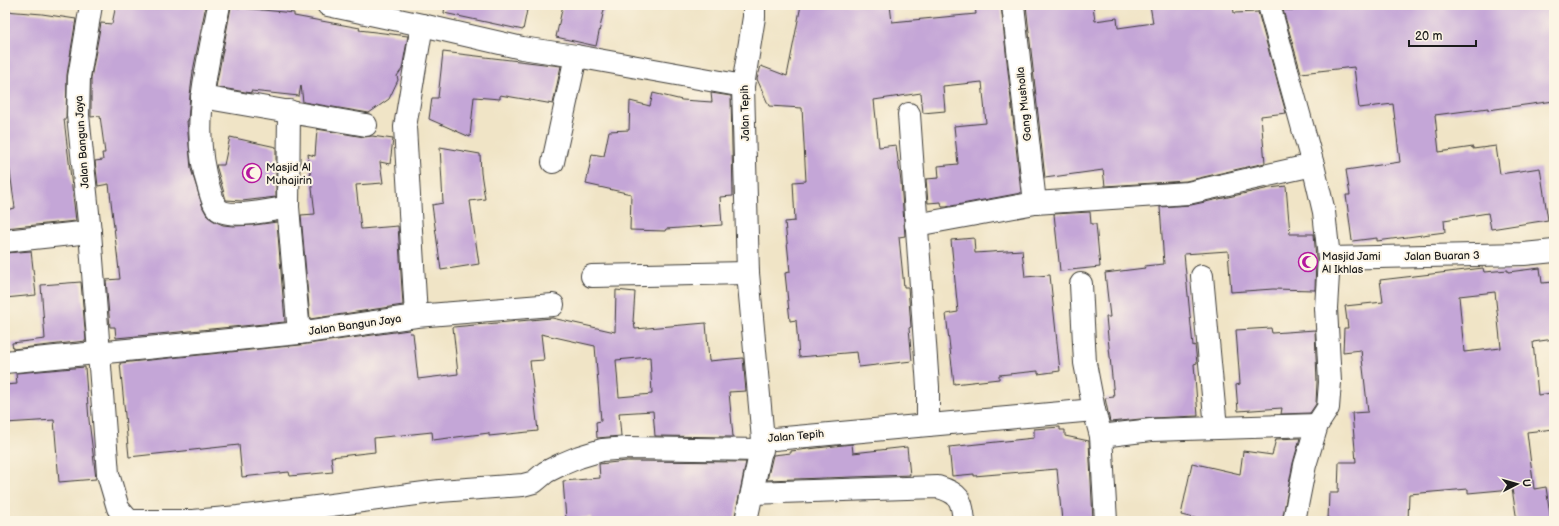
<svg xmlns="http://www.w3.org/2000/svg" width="1559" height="526" viewBox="0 0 1559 526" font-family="'Balsamiq Sans',sans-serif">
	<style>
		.building { fill: #c4a6d7; fill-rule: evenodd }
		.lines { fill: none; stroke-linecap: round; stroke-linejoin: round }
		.street-casing { stroke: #3c3a36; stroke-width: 24 }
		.street { stroke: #fff; stroke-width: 22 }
		.labels { text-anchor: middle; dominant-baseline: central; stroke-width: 4; stroke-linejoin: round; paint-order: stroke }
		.street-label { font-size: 11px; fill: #1c1c1c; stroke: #fcf5e5 }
		.poi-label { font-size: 11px; fill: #1c1c1c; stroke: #fcf5e5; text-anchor: start }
	</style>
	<rect width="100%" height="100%" fill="#fcf5e5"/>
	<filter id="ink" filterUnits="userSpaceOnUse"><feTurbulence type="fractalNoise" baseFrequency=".025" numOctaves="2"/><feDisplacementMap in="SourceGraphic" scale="8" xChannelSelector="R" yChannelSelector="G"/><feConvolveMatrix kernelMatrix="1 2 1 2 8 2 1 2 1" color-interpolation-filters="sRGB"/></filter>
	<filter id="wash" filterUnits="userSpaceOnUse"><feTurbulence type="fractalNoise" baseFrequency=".012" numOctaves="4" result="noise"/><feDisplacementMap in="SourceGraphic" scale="16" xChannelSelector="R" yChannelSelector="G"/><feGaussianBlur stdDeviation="0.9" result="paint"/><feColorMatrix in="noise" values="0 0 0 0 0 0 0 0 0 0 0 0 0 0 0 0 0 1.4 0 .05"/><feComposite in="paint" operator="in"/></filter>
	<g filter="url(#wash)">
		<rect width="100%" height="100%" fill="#f0e4c6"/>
		<g id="blocks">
			<g class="building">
				<path d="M116,5H206L193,71L190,95L188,121H187L191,169L203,208L208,217L214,221L223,225L233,226L254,225L277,222L285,322L116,338L115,327H110L106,280L120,279L109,184L98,186L95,161L103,160L102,153H105L100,116L91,117V78L101,23L112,24Z"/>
				<path d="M445,5H528L523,30L444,13Z"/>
				<path d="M563,5H605L596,46L556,37Z"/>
				<path d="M801,5H890L892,22L976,14L975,5H1001L1021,193L946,207H942L941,202L928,203L926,179L939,178L938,166L958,164L954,126L986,123L982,82L943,86L945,111L923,113L921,93L874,100L879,147L896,145L901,182L905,236L899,237L904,287H908L911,327L909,328L912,361L859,367L857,352L799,357L796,320L790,321L785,273L790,272L785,222L795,221L793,182L806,181L802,108L769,106L757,79L761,66L787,76Z"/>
				<path d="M1026,5H1093L1095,21L1117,18L1118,28L1153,23L1150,5H1233L1234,13L1258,12L1286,113L1261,116L1265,163L1186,181L1105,186L1103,170L1045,178Z"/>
				<path d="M1292,5H1554V101L1488,110V108L1435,115L1439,152L1473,147V149L1496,146L1500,174L1540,168L1548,220L1491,229L1488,213L1444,220L1445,232L1377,241V238L1352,241L1346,195H1350L1346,170L1400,162L1393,104L1359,108L1354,67L1301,73L1283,10H1293Z"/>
				<path d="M231,7L294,13V16L360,28L359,30L408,36L402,69L397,76L398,80L389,99L369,113L303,102L301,85L299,96L251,91V93L216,87Z"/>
				<path d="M5,11L42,14L76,19L67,75L66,119H64L76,221L5,228V210L15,208L9,165L5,166Z"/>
				<path d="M443,52L561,66L553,104L500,95V99L474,97L470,137L429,119L432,98H438Z"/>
				<path d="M653,93L682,100L712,102L711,93L731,96L733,196L720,197L722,225L666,229L665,231L630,230L631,194L586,184L592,154L604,156L609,131L629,130L630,101L650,106Z"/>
				<path d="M317,129L364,137L372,136L393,139L390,164L380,162L383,183L356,185L361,229L398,226L403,305L310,319L301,215L315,214L308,154L315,156Z"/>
				<path d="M230,137L276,147V197L242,201L226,200L216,165H224Z"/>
				<path d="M440,147L480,154L481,173L485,199L470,201L479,264L441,270L432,205L443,203Z"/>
				<path d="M1286,186L1290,234H1314L1316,258L1315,290L1273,289L1231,292L1228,251L1184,254L1193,346L1195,345L1197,363L1194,364L1198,416L1151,418L1110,422L1105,398L1114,397L1106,317H1110L1105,273L1145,268L1144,266L1164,264L1160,207L1191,205L1270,188Z"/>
				<path d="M1090,212L1091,224H1096L1100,267L1060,271L1054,214Z"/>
				<path d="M974,238L975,253L1022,250L1025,277L1050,275L1060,371L1038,374V371L999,375V379L954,384L946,314L958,312L951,240Z"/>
				<path d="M31,251L36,295L5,298V253Z"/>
				<path d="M1483,268L1484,272L1508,270V272L1540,268L1542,283L1554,282V339L1533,342L1538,395L1551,393L1554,429L1527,432L1534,489L1546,487L1551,521H1517L1512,489L1468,493V489L1409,494L1408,521L1328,520L1329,493H1338L1339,462H1356L1352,413L1368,412L1361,350L1343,352L1344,328H1348L1345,306L1383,302L1380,280ZM1495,292L1501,348L1464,352L1459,296Z"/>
				<path d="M81,282L86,341L13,349L12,343L45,339L41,285Z"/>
				<path d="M616,290L635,292L633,322H634L635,329L706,323L709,361L743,358L746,391L729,392L733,437L655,436L653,411L619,413L621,436L597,438L596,422L601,421L595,346L541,334L544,360L530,361L538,431L489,436V433L433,440L432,432L374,438L375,452L331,457L333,472L290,476L289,472L242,477L239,445L129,457L120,363L300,345L409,330L410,333H413L418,379L458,374L453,327L552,318L615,332ZM650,357L652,394L619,397L616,360Z"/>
				<path d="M1271,328L1272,333L1315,330L1317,382L1316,404L1310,413L1281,414L1282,408L1238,411L1236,385L1240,384L1236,330Z"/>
				<path d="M85,367L89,420L96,479L59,482L54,420L5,423V385L17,384L16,373Z"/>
				<path d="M1060,427V430H1065V436L1089,441L1093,521H1062L1057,469L974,476V474L952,476L949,447L1034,438V429Z"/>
				<path d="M1300,438L1293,463L1282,521H1207L1181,515L1192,463L1240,474L1243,451L1272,455L1276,439Z"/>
				<path d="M852,444L853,453L907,447L910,475L767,480L773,455L791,453V451Z"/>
				<path d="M627,461L746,462L734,521H591V517L566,519L563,481L600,478L599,464Z"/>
			</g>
		</g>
	</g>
	<g filter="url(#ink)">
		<use href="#blocks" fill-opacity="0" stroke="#3c3a36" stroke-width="1"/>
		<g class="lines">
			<g class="street-casing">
				<g id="street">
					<path d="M91,5L79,77L78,115L90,232L108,474L118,508L129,521H193L238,517L440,491L523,485L534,482L546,472L560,465L579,457L602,450L627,448L762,450"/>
					<path d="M219,5C208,64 189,129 209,188C211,195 214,206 219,210C232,219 273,210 288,207"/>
					<path d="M328,5L422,25L522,48L576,56L743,86"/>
					<path d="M1013,5L1035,203"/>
					<path d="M1269,5L1313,165L1324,212L1329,258L1326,308L1330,382L1328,408L1317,425L1305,465L1294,521"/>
					<path d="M202,97L366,125"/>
					<path d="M289,111L288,207L299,333"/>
					<path d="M909,114L928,387V425"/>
					<path d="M553,162L576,56"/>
					<path d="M916,225L1035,203L1188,193L1313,165"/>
					<path d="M5,241L90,232"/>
					<path d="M1329,258L1524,254L1554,251"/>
					<path d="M592,276L748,273"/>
					<path d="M1202,276L1216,428"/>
					<path d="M1081,284L1085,363L1094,410L1101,436L1106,521"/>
					<path d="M416,316L405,127L422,25"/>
					<path d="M5,362L299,333L416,316L553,305"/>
					<path d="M1101,436L1151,430L1317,425"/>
					<path d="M763,440L1094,410"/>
					<path d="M752,493L938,487C959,493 962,499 964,521"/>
					<path d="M746,521L763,440L748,273L743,86L754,17V5"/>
				</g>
			</g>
			<use href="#street" class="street"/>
		</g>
	</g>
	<defs>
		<g id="mosque-ring" transform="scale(1)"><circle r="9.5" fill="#fcf5e5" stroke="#b5179e" stroke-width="1.5"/><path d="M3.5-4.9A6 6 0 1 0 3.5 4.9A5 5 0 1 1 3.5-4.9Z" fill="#b5179e"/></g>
	</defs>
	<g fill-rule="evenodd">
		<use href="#mosque-ring" x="252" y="173"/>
		<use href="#mosque-ring" x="1308" y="262"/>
	</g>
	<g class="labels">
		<g class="street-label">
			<text transform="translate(1024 104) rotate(-96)">Gang Musholla</text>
			<text transform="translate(745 113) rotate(-91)">Jalan Tepih</text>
			<text transform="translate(82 142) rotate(-94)">Jalan Bangun Jaya</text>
			<text transform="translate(1442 256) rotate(-1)">Jalan Buaran 3</text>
			<text transform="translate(355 325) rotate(-8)">Jalan Bangun Jaya</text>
			<text transform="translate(796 436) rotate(-5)">Jalan Tepih</text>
		</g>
		<g class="poi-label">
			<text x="266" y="167">Masjid Al<tspan x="266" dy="13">Muhajirin</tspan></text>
			<text x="1322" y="256">Masjid Jami<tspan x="1322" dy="13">Al Ikhlas</tspan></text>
		</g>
	</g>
	<rect width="1559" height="526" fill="none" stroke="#fcf5e5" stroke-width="20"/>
	<g transform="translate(1517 484) rotate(84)" stroke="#fcf5e5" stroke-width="3" paint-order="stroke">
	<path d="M0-3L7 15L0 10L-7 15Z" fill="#1c1c1c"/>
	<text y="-6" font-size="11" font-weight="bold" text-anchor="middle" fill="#1c1c1c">U</text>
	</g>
	<path d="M1409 40v6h67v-6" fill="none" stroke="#1c1c1c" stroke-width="2"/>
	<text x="1415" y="40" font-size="12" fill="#1c1c1c" stroke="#fcf5e5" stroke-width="3" paint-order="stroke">20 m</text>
</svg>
